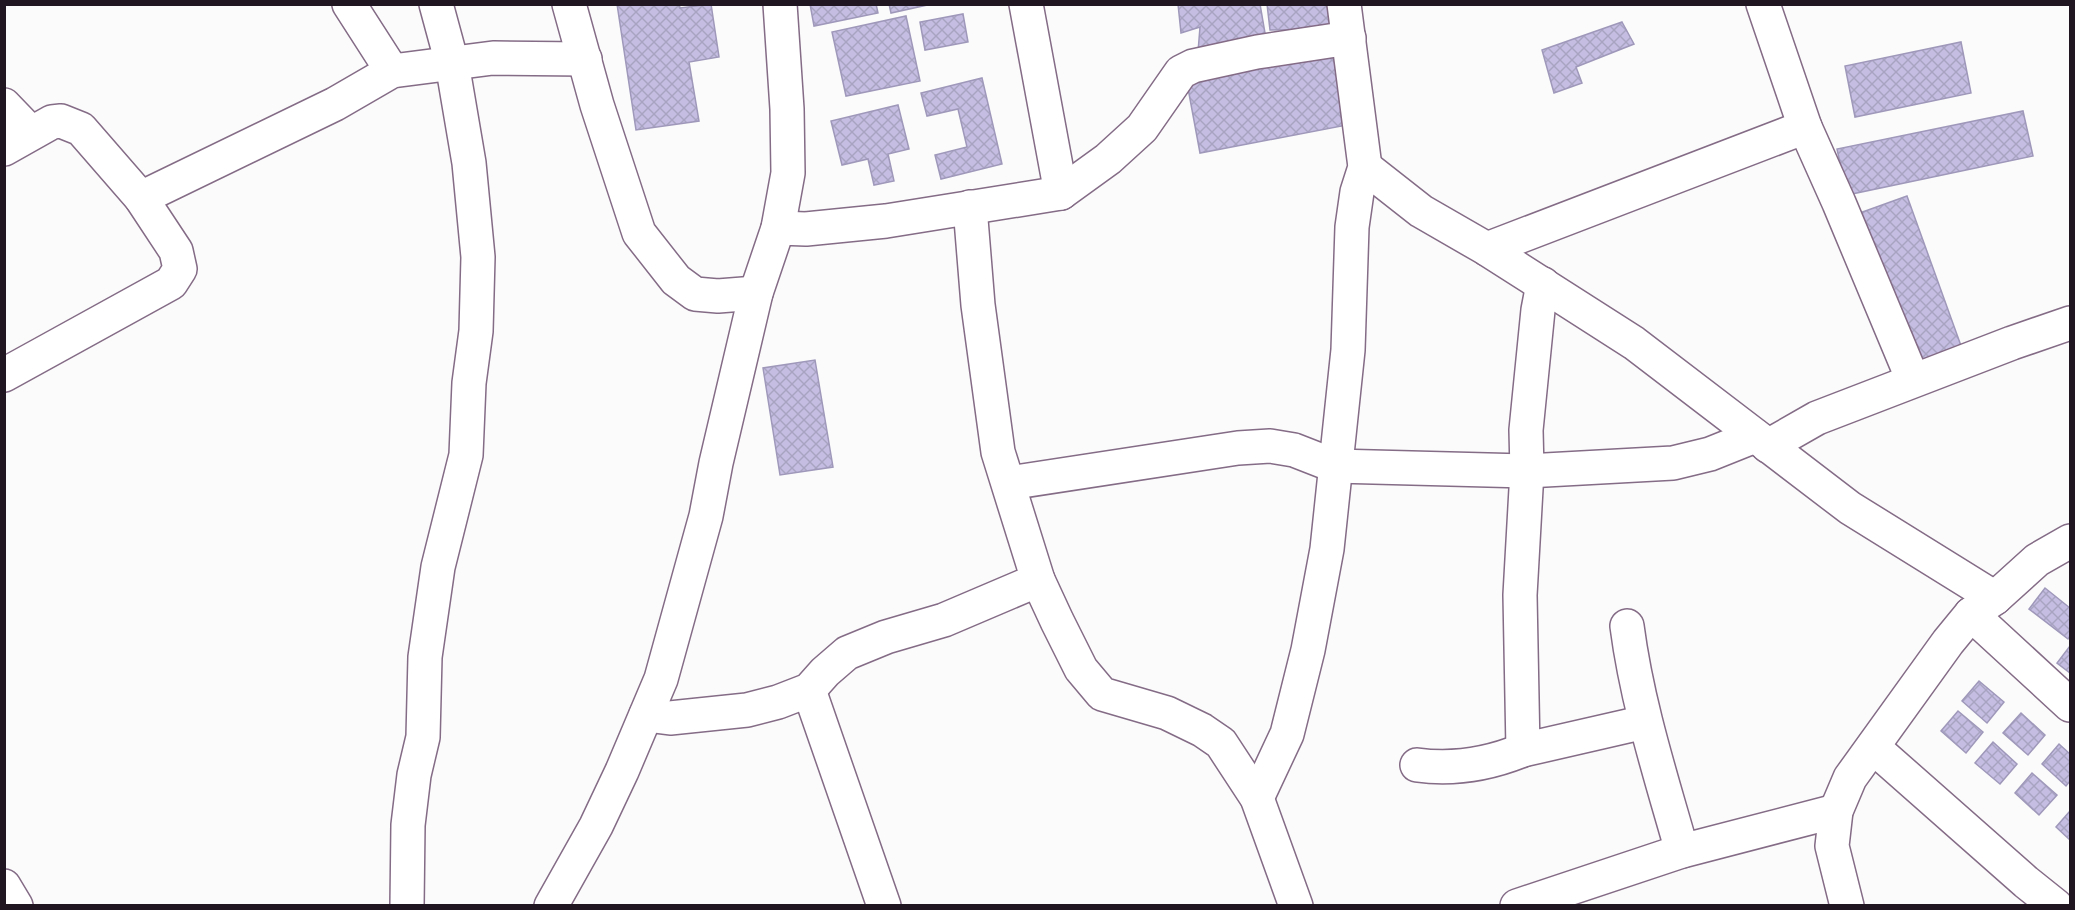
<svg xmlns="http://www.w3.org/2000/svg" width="2075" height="910" viewBox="0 0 2075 910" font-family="Figtree,sans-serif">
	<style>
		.building { fill: url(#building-cross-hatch); stroke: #9f98ba; stroke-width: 1.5 }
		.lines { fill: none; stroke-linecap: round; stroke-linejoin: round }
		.minor-casing { stroke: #846b86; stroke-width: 36 }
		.minor { stroke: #fff; stroke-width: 33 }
	</style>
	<defs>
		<pattern id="building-cross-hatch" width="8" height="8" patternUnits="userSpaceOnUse" patternTransform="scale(1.5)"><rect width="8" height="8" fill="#c5bee2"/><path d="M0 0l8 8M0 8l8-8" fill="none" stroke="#a9a3c2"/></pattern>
	</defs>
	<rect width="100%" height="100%" fill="#fbfbfb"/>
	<g class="building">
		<path d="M617,4H679L680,8L711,4L719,57L689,62L699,121L636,130Z"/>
		<path d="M810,4H876L878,13L814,26Z"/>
		<path d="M889,4H932L891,13Z"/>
		<path d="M1178,4H1260L1266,39L1198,52L1200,27L1181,33Z"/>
		<path d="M1267,4H1341L1344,29L1270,30Z"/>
		<path d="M963,14L968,42L925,50L920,22Z"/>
		<path d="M906,16L920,81L846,96L832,32Z"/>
		<path d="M1622,22L1634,44L1576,67L1582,83L1554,93L1542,50Z"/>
		<path d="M1961,42L1971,93L1855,117L1845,66Z"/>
		<path d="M1332,44L1347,125L1200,153L1185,72Z"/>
		<path d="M982,78L1002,164L941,179L935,155L967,147L958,109L927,116L921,93Z"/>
		<path d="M898,105L909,149L888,154L894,181L874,185L868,159L842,165L831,121Z"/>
		<path d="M2023,111L2033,156L1847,195L1837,149Z"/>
		<path d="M1907,196L1964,354L1914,372L1857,214Z"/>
		<path d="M815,360L833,467L780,475L763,368Z"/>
		<path d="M2045,588L2070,608V636L2068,639L2029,609Z"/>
		<path d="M2070,646V673L2057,663Z"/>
		<path d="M1979,681L2004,702L1987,723L1962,701Z"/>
		<path d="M1958,711L1983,732L1966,753L1941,731Z"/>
		<path d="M2021,713L2045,735L2028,755L2003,733Z"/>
		<path d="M1993,742L2017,764L2000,784L1975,763Z"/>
		<path d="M2059,744L2070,754V781L2066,786L2042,764Z"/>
		<path d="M2032,773L2057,795L2039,815L2015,793Z"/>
		<path d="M2070,811V840L2056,827Z"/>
	</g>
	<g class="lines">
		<g class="minor-casing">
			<g id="minor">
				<path d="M349,4L392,71"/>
				<path d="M569,4L597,105L639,233L676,280L695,294L718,296L756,293"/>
				<path d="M1026,4L1061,193"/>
				<path d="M1763,4L1805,127L1839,203L1913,380"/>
				<path d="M4,105L31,133"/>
				<path d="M4,149L52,122L61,121L81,129L141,198L176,251L180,269L171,283L4,375"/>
				<path d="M1365,167L1421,211L1487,249L1634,343L1850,508L1995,598"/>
				<path d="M141,198L335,104L392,71L493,58L585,59"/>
				<path d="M970,207L978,305L998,452L1038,580L1057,621L1081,669L1102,694L1167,713L1202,730L1221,743L1257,798L1296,906"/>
				<path d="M778,228L806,229L886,221L1061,193L1108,159L1142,128L1181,72L1193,66L1257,52L1349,38"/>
				<path d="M1487,249L1805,127"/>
				<path d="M1768,446L1817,418L2012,343L2070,323"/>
				<path d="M1009,483L1238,448L1270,446L1294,450L1335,466L1527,471L1673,463L1710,454L1755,436"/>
				<path d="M1971,614L2070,705"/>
				<path d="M1627,626C1637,703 1661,777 1682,851"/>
				<path d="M809,690L884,906"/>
				<path d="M646,715L670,718L747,710L778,702L809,690L825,672L847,653L886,637L944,620L1038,580"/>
				<path d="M1873,747L2026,882L2056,906"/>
				<path d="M1523,750L1520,595L1527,471L1526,430L1538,310L1543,284"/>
				<path d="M1417,765C1454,770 1489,764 1523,750L1645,722"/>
				<path d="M1257,798L1287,734L1308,650L1327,549L1348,350L1352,227L1357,192L1365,167L1344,4"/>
				<path d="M4,886L16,906"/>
				<path d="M407,906L408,825L414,775L423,737L425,657L438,567L466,455L469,383L476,331L478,257L469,163L452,63L436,4"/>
				<path d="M551,906L596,826L622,771L661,679L706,516L716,463L756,293L778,228L788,173L787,109L780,4"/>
				<path d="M1517,906L1682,851L1836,811"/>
				<path d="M1847,906L1832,846L1836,811L1850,778L1948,642L1971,614L1995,598L2037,560L2070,541"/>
			</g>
		</g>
		<use href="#minor" class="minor"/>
	</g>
	<rect width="2075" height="910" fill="none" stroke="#201621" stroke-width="12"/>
</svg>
